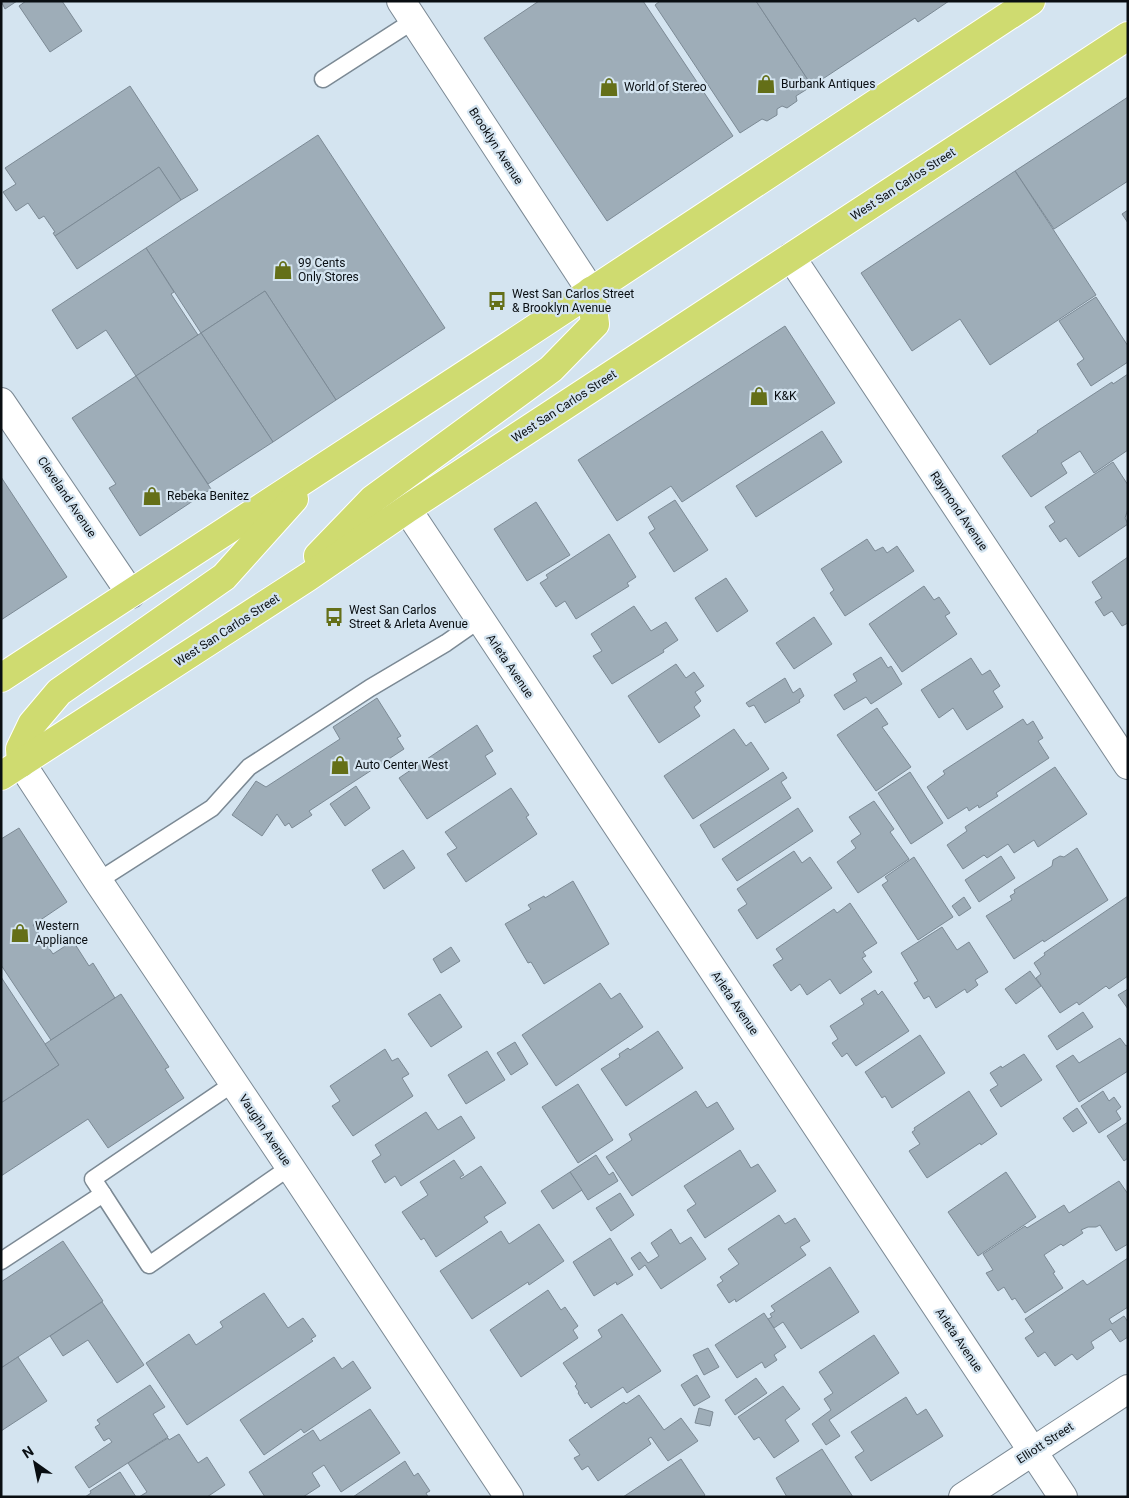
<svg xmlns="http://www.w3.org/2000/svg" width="1129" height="1498" viewBox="0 0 1129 1498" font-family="Roboto,sans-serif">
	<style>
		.building { fill: #9eadb8; stroke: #7c8a95 }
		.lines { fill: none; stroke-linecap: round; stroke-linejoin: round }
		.service-casing { stroke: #7b8994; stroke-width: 19 }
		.minor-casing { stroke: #7b8994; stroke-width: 30 }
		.primary-casing { stroke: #fff; stroke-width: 30 }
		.service { stroke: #fff; stroke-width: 16 }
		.minor { stroke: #fff; stroke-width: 28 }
		.primary { stroke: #cfdb70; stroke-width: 28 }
		.labels { text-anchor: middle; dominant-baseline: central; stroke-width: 4.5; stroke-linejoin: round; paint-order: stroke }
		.poi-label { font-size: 12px; fill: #090e12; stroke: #d4e4f0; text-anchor: start }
		.street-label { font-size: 12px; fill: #090e12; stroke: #d4e4f0 }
	</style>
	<rect width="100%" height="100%" fill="#d4e4f0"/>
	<g class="building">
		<path d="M1,1H17L5,9Z"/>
		<path d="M26,1H62L82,31L50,52L19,6Z"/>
		<path d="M539,1H643L733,136L607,221L484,38Z"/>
		<path d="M660,1H756L812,86L796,96L797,101L787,108L782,106L777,109V115L767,121L762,119L740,133L655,5Z"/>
		<path d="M756,1H949L918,22L915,18L812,86Z"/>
		<path d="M130,86L198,190L181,200L159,167L55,236L53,233L55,232L44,216L39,219L28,203L16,211L3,192L16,184L5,168Z"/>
		<path d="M1128,97V181L1054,229L1015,171Z"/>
		<path d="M318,135L445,328L336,400L265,291L201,333L146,248Z"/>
		<path d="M159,167L181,200L77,269L55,236Z"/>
		<path d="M1015,171L1096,295L990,365L960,319L912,351L861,273Z"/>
		<path d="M1128,210V223L1122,214Z"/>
		<path d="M146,248L174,292L171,294L198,335L136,376L106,330L77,349L52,310Z"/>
		<path d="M265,291L336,400L273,442L201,333Z"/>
		<path d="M1096,297L1128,346V362L1091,386L1077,364L1084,359L1059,321Z"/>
		<path d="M785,326L835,403L682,502L671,486L617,521L578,460Z"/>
		<path d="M201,333L273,442L208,484L136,376Z"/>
		<path d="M1128,374V450L1094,473L1080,451L1061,463L1067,473L1031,497L1002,456L1038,432L1037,431L1112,382L1113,384Z"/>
		<path d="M136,376L211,489L140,536L109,488L116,484L72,418Z"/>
		<path d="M822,431L842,462L756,517L736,486Z"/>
		<path d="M1113,462L1128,485V509L1125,518L1128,524L1079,557L1066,538L1060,542L1049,526L1055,522L1045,507Z"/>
		<path d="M1,477L67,577L1,620Z"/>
		<path d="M675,500L708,550L674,572L649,533L655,529L648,517Z"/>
		<path d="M536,502L570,555L527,581L494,529Z"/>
		<path d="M609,534L636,577L627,583L629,586L576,619L565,601L556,607L540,583L548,578L546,575Z"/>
		<path d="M867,539L875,551L883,547L887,553L897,546L914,571L845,616L830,593L834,590L821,569Z"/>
		<path d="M1128,557V623L1122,626L1112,611L1104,616L1095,602L1102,598L1092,582Z"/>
		<path d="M726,578L748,611L717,632L695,598Z"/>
		<path d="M924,586L934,600L939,597L950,613L945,616L957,634L902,672L869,624Z"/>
		<path d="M634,606L651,631L666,622L678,640L663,650L664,652L612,684L593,656L602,651L591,634Z"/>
		<path d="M814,617L832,644L794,669L776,643Z"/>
		<path d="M881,657L888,668L891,666L902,684L871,704L866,697L844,710L834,695L857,681L853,674Z"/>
		<path d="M971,658L982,675L990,670L1000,686L993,691L1003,707L967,730L953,708L939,718L921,690Z"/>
		<path d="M676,664L686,678L694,672L704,686L695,692L701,701L694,707L700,716L659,743L628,696Z"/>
		<path d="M785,678L793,693L800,688L804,696L799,700L800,702L765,723L754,705L749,707L746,703Z"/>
		<path d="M377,698L401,736L397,738L404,749L309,811L312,815L292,828L289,823L285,826L277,814L262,836L232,815L256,781L266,787L340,739L333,727Z"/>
		<path d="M877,708L888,724L882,727L911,767L876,791L837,735Z"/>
		<path d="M1023,719L1027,725L1033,721L1043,738L1038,741L1049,758L996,793L998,796L979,808L978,805L969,811L967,807L948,819L927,787L945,774L943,771Z"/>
		<path d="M477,725L493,751L485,756L496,774L427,819L399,778Z"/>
		<path d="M734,729L746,746L751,742L769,769L693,819L664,776Z"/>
		<path d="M1055,767L1087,814L1038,847L1034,840L1014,853L1008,844L987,858L984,855L963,869L947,845L967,831L965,827Z"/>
		<path d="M783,772L787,778L781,782L791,798L714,848L700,825Z"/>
		<path d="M910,772L943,823L911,844L878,793Z"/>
		<path d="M356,786L370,808L345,826L330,804Z"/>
		<path d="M511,788L529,815L526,817L537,834L466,882L447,854L457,848L445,832Z"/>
		<path d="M874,801L894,829L890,832L909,859L858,893L837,862L856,848L851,841L861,834L849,817Z"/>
		<path d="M798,808L813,831L737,881L722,859Z"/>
		<path d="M19,828L67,902L33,925L53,954L73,941L89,966L93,963L115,998L51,1040L1,965V839Z"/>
		<path d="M1077,848L1108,900L1044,942L1043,940L1014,959L986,916L1012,900L1010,896L1015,893L1014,890L1052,866L1053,860L1060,856L1064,857Z"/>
		<path d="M403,850L415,868L384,889L372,870Z"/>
		<path d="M794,851L802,863L810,857L832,888L757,939L738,910L747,904L737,889Z"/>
		<path d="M1001,856L1015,878L979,902L965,880Z"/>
		<path d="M914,857L953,917L918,940L882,885L888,881L885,877Z"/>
		<path d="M573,881L609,944L544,984L531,962L528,963L505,924L531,909L528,905L544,896L545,898Z"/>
		<path d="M1128,896V976L1109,989L1106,986L1079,1005L1077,1002L1060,1013L1036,978L1041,974L1034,963L1045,955L1044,953Z"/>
		<path d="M964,897L971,908L959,916L952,906Z"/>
		<path d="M850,903L877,943L863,952L866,956L862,958L872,972L840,994L830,979L807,995L800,984L791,991L773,965L783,959L776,949L834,909L837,913Z"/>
		<path d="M942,927L957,950L969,942L988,972L975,980L978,985L967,993L965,989L936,1008L929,996L924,999L914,983L918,981L901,953Z"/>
		<path d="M451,947L460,961L441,973L433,959Z"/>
		<path d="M1030,971L1041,986L1016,1004L1005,989Z"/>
		<path d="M1,977L59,1065L1,1103Z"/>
		<path d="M600,983L611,999L620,993L643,1027L556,1086L522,1035Z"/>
		<path d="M1128,989V1009L1118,995Z"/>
		<path d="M875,990L878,995L882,991L909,1031L856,1066L847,1053L842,1057L832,1043L838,1039L830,1026L864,1004L861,999Z"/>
		<path d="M121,994L169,1067L165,1069L184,1098L108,1148L88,1119L1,1176V1103L59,1065L45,1044Z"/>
		<path d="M440,994L462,1027L431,1047L408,1014Z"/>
		<path d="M1083,1012L1093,1027L1057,1050L1048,1036Z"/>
		<path d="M658,1031L683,1068L626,1106L601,1069L620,1057L619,1054L628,1048L630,1050Z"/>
		<path d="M920,1035L945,1073L892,1108L885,1096L882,1098L865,1072Z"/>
		<path d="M1120,1038L1126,1046L1128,1045V1071L1079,1102L1056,1066L1073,1055L1079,1063Z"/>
		<path d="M515,1042L528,1064L511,1075L497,1053Z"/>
		<path d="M385,1049L392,1061L398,1058L409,1074L402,1078L413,1096L353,1136L332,1106L340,1101L330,1086Z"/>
		<path d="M487,1051L505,1080L466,1104L448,1075Z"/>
		<path d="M1024,1054L1042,1080L1001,1107L990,1090L998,1085L990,1073L1001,1066L1002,1068Z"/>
		<path d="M578,1084L613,1140L578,1163L542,1107Z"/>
		<path d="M696,1091L707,1108L717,1102L734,1129L632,1196L606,1157L632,1140L629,1134Z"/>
		<path d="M969,1091L997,1134L981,1145L980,1143L927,1178L909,1151L920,1144L912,1132L915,1130L914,1128Z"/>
		<path d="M1103,1091L1109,1101L1114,1097L1121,1107L1116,1111L1121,1119L1099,1133L1081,1106Z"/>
		<path d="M1077,1108L1087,1123L1073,1132L1063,1118Z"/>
		<path d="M426,1112L438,1130L461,1116L475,1138L401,1186L395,1176L385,1183L372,1161L381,1155L375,1145Z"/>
		<path d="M1128,1122V1158L1124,1161L1107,1136Z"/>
		<path d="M740,1150L751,1168L758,1164L776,1191L705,1238L687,1210L696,1204L684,1186Z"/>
		<path d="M596,1155L609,1175L613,1172L618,1181L588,1200L570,1172Z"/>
		<path d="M454,1160L464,1175L460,1177L461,1179L481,1166L506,1203L484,1217L488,1222L436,1257L424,1238L421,1240L402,1212L428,1195L420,1182Z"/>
		<path d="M570,1172L582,1190L553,1209L541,1191Z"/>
		<path d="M1006,1172L1036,1217L978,1256L948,1212Z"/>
		<path d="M1119,1181L1128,1194V1244L1116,1251L1100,1225L1096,1227H1088L1081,1230L1083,1233L1063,1246L1061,1244L1044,1255L1055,1272L1053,1273L1063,1288L1025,1313L1015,1298L1012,1300L1004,1287L998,1291L986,1273L993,1270L983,1254L1025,1226L1027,1228L1064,1205L1069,1213Z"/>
		<path d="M620,1193L634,1215L611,1231L596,1208Z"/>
		<path d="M779,1215L785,1224L795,1218L810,1241L800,1247L806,1255L736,1302L735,1299L729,1303L717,1285L723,1281L720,1277L739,1264L728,1249Z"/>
		<path d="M539,1224L564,1261L529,1285L528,1282L472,1319L440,1271L501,1231L509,1244Z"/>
		<path d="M671,1229L680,1244L691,1237L706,1259L661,1289L645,1265L639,1270L631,1258L640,1252L648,1263L659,1256L651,1243Z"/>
		<path d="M610,1238L633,1275L617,1285L616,1282L594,1296L573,1262Z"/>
		<path d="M63,1241L103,1301L1,1368V1282Z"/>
		<path d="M1128,1258V1307L1109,1319L1112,1324L1124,1316L1128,1322V1337L1120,1342L1111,1329L1091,1342L1094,1348L1077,1360L1072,1354L1055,1366L1045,1352L1038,1357L1025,1338L1034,1332L1025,1319L1083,1280L1087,1285Z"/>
		<path d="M830,1267L859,1312L801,1349L783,1322L774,1328L768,1319L772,1317L770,1314L775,1311L771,1306Z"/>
		<path d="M548,1290L561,1310L565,1307L578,1326L573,1330L578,1338L521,1377L490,1330Z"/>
		<path d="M264,1293L288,1328L303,1318L316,1336L311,1339L313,1341L187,1425L146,1363L189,1334L196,1345L223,1327L220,1322Z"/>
		<path d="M102,1302L144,1365L117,1383L88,1340L63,1356L50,1336Z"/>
		<path d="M764,1313L786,1347L774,1355L777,1360L765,1368L762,1362L737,1378L715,1345Z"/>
		<path d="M622,1314L661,1371L627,1393L623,1387L591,1408L587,1402L585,1404L578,1393L579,1392L575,1386L577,1384L563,1363L602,1337L598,1330Z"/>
		<path d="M874,1335L899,1373L829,1420L840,1436L826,1445L812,1424L831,1410L824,1399L833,1393L819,1372Z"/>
		<path d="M708,1348L719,1367L704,1375L693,1355Z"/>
		<path d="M18,1357L47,1401L1,1431V1368Z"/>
		<path d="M334,1357L342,1369L353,1361L371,1388L304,1433L301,1429L264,1455L240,1420Z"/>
		<path d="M697,1375L710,1397L694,1406L681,1385Z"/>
		<path d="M756,1378L767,1393L735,1415L725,1400Z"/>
		<path d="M150,1385L165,1407L153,1414L168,1437L89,1488L75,1467L112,1442L109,1438L104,1441L95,1427L100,1424L97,1420Z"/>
		<path d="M783,1386L800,1409L785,1420L799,1441L774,1458L759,1437L754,1440L738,1417Z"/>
		<path d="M639,1395L664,1430L681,1418L698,1441L668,1461L651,1437L648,1439L651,1444L598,1481L588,1466L582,1470L574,1458L580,1455L569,1440L624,1402L626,1404Z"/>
		<path d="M906,1397L917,1415L926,1409L943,1436L871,1481L855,1457L864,1451L851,1432Z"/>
		<path d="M699,1408L713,1412L710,1426L695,1423Z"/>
		<path d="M370,1409L400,1453L341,1492L324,1465L312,1473L320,1486L303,1497H265L249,1472L313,1430L320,1441Z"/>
		<path d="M179,1434L198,1463L207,1457L225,1485L207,1497H139L147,1492L128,1463L168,1438L169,1440Z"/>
		<path d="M822,1449L853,1497H787L776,1478Z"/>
		<path d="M681,1459L705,1495L703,1497H623Z"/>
		<path d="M405,1461L414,1476L418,1473L430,1491L426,1493L428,1497H353Z"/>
		<path d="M120,1472L136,1497H85L91,1493L90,1491Z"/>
	</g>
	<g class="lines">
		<g class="service-casing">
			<g id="service">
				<path d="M323,79L413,21"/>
				<path d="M98,881L212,808L249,767L370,688L446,643L479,620"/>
				<path d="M103,1194L93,1179L234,1083"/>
				<path d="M1,1261L103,1194L149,1265L290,1167"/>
			</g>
		</g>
		<g class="minor-casing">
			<g id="minor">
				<path d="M401,1L591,291"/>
				<path d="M791,257L1128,765"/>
				<path d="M1,402L131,594"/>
				<path d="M407,509L1063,1497"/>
				<path d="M21,763L98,881L290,1167L509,1497"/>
				<path d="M963,1497L1128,1389"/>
			</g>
		</g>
		<g class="primary-casing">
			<g id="primary">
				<path d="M318,556L373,499L551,369L595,324L591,291"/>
				<path d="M1,678C346,455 688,227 1031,1"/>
				<path d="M21,763L20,749L32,724L59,692L224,577L294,499"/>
				<path d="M1,776L308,577L407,509L1128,36"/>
			</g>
		</g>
		<use href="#service" class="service"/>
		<use href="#minor" class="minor"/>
		<use href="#primary" class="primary"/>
	</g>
	<defs>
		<g id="shop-bare" transform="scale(1.5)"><path d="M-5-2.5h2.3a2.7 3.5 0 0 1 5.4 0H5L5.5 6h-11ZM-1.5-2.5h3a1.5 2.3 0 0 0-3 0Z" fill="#646f18" stroke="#d4e4f0" stroke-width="2.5" paint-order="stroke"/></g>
		<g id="bus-bare" transform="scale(1.5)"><path d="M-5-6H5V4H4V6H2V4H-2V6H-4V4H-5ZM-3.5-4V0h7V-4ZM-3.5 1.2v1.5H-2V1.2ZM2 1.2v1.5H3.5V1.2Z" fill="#646f18" stroke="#d4e4f0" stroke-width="2.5" paint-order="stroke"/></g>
	</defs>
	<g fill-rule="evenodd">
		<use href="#shop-bare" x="766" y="84"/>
		<use href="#shop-bare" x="609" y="87"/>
		<use href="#shop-bare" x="283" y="270"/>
		<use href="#bus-bare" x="497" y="301"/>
		<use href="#shop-bare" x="759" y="396"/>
		<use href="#shop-bare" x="152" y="496"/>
		<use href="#bus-bare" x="334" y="617"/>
		<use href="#shop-bare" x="340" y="765"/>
		<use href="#shop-bare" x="20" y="933"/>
	</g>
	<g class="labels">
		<g class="poi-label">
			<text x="781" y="84">Burbank Antiques</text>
			<text x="624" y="87">World of Stereo</text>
			<text x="298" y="263">99 Cents<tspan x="298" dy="14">Only Stores</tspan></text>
			<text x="512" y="294">West San Carlos Street<tspan x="512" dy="14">&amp; Brooklyn Avenue</tspan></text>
			<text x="774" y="396">K&amp;K</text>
			<text x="167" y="496">Rebeka Benitez</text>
			<text x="349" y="610">West San Carlos<tspan x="349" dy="14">Street &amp; Arleta Avenue</tspan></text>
			<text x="355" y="765">Auto Center West</text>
			<text x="35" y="926">Western<tspan x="35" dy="14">Appliance</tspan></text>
		</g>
		<g class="street-label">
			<text transform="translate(496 146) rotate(57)">Brooklyn Avenue</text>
			<text transform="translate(903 184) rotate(-33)">West San Carlos Street</text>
			<text transform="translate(564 406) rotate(-33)">West San Carlos Street</text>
			<text transform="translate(67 497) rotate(56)">Cleveland Avenue</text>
			<text transform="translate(959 511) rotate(56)">Raymond Avenue</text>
			<text transform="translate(227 630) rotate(-33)">West San Carlos Street</text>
			<text transform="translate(510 666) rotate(56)">Arleta Avenue</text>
			<text transform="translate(735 1003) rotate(56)">Arleta Avenue</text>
			<text transform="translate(265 1130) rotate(56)">Vaughn Avenue</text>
			<text transform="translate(959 1340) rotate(56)">Arleta Avenue</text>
			<text transform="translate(1045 1443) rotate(-33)">Elliott Street</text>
		</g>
	</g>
	<rect width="1129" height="1498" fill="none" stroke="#090e12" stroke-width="5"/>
	<g transform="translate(35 1463) rotate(327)" stroke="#d4e4f0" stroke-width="4" paint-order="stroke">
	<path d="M0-4L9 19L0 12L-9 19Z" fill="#090e12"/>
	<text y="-8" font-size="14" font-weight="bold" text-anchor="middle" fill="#090e12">N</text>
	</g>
</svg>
